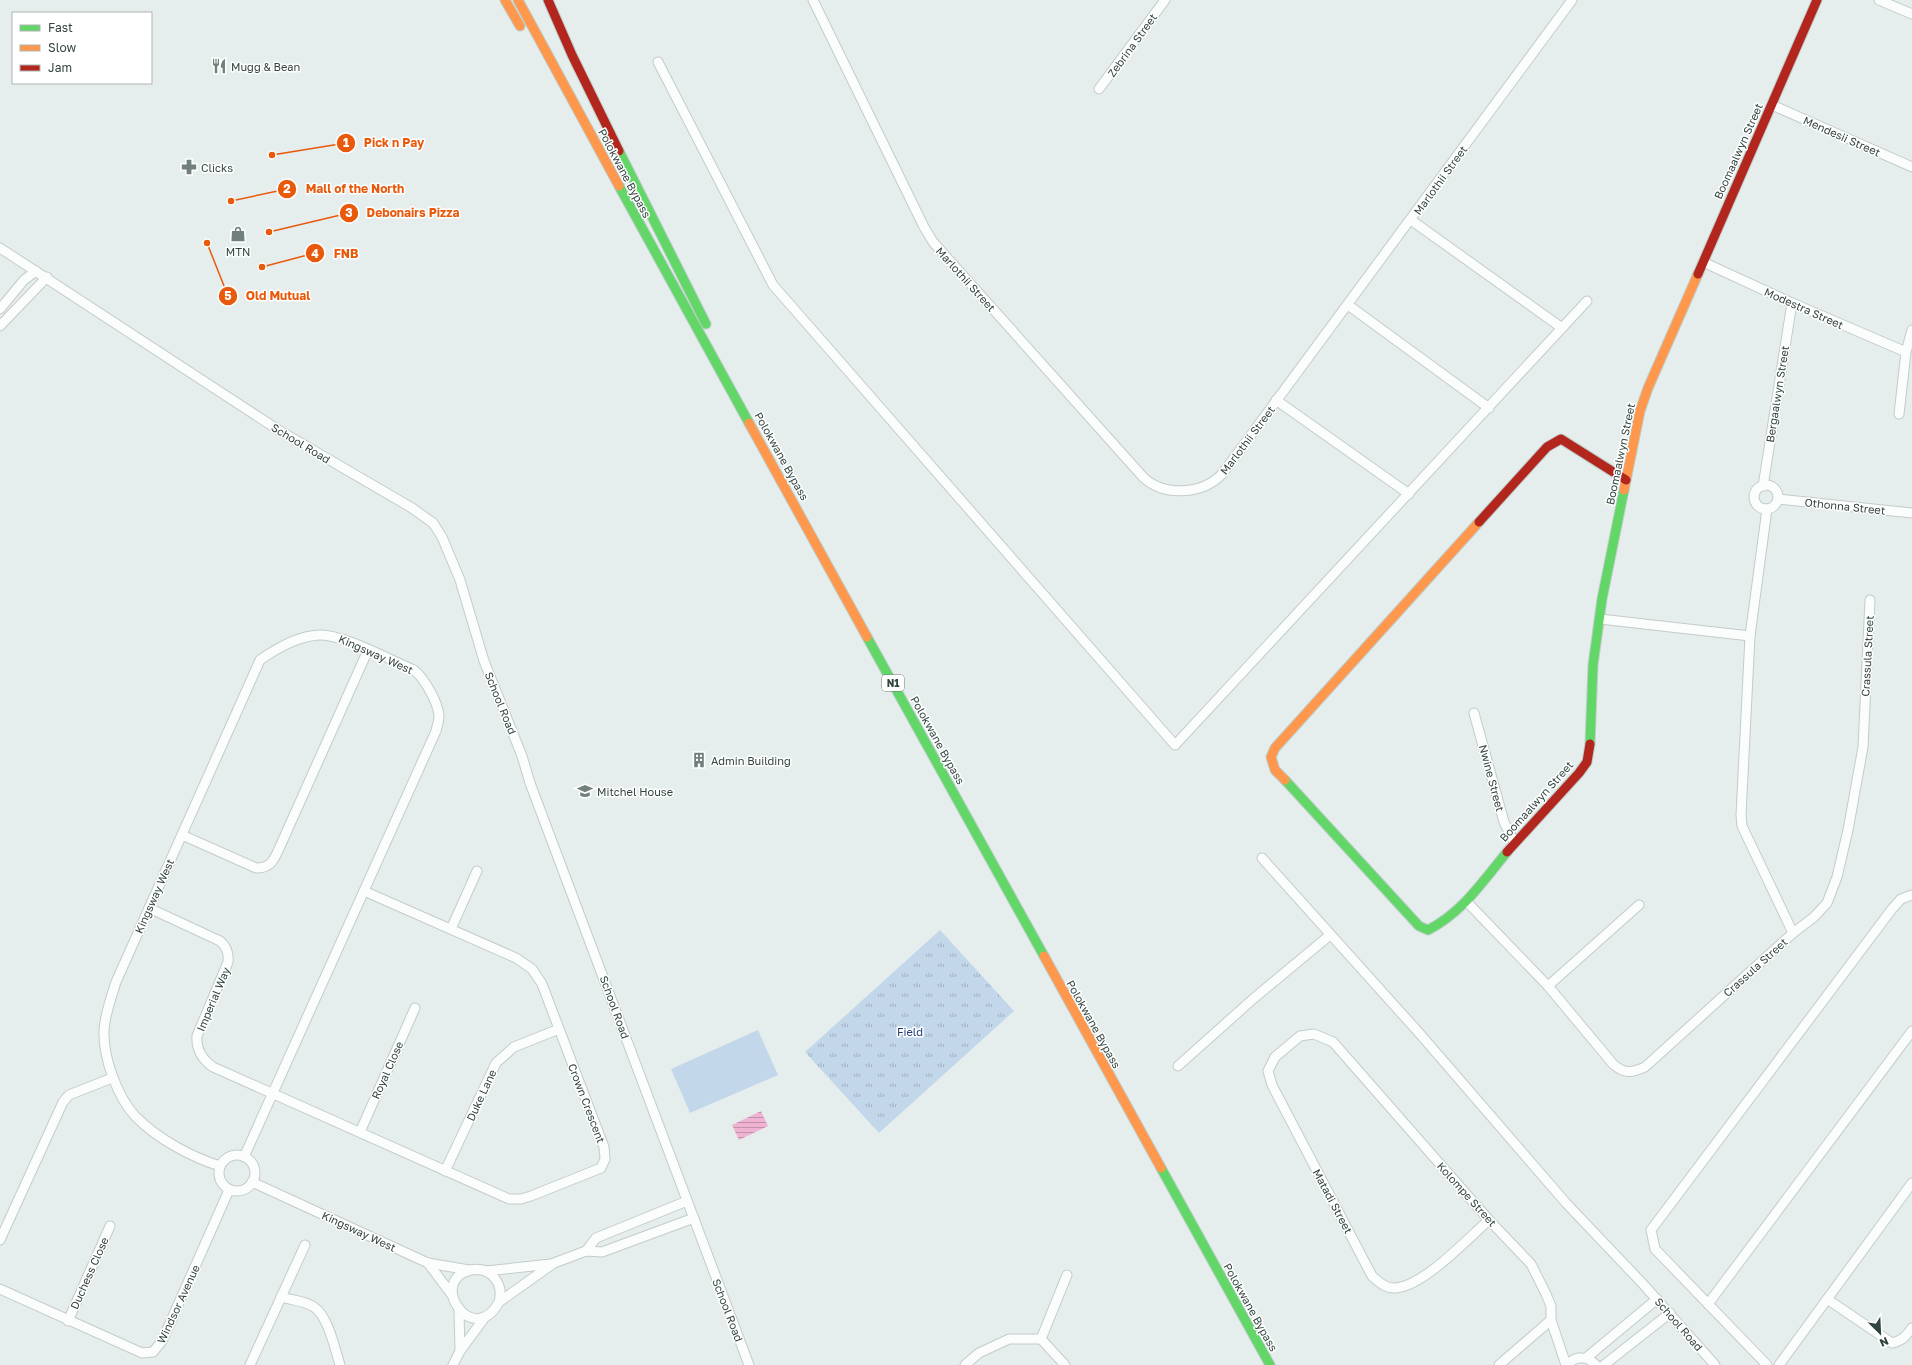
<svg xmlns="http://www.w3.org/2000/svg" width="1912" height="1365" viewBox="0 0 1912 1365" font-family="'Golos Text',sans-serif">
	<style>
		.grass { fill: url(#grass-tufts) }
		.garden { fill: #c3d7eb }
		.water { fill: url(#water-rules) }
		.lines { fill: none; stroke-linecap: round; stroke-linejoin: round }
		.street-casing { stroke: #c3ccca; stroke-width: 11 }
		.fast-casing { stroke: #bccecb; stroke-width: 11 }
		.slow-casing { stroke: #bccecb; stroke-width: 11 }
		.jam-casing { stroke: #bccecb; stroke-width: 11 }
		.street { stroke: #fbfcfc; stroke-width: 9 }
		.fast { stroke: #63d668; stroke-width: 9 }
		.slow { stroke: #ff974d; stroke-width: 9 }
		.jam { stroke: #b3261e; stroke-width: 9 }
		.labels { text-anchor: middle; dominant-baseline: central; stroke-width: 3; stroke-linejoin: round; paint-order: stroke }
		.shield { fill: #fff; stroke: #707c79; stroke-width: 1 }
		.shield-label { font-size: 10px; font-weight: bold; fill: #32443f }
		.street-label { font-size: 11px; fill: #32443f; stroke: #fff }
		.poi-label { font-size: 11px; fill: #32443f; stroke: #fff; text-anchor: start }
		.park-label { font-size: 11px; fill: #223b79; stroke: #fff }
		.leader { fill: none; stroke: #e8590c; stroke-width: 1.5 }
		.callout-dot { fill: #e8590c; stroke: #fff; stroke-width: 1.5 }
		.mark-label { font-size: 12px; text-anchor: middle; font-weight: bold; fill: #fff }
		.callout-label { font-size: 12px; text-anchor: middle; font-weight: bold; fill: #e8590c; stroke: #fff; stroke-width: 3; stroke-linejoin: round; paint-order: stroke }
	</style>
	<defs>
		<pattern id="grass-tufts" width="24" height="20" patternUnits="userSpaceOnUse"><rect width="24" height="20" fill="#c3d7eb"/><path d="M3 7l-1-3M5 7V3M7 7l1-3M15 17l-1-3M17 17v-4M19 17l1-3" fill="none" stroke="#9fb0c0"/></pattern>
		<pattern id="water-rules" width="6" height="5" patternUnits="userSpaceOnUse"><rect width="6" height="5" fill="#f0b2d2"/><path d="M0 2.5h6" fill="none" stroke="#c392ac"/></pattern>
	</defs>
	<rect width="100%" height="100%" fill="#e6eeed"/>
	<path class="grass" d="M940,930L1014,1011L879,1133L805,1052Z"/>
	<path class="garden" d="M758,1030L778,1075L690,1113L671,1069Z"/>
	<path class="water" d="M761,1111L768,1126L739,1140L732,1125Z"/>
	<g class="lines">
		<g class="street-casing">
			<g id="street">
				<path d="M813,0L924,227L933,242L1143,477C1164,497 1203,495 1223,473L1572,0"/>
				<path d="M1879,0L1912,14"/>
				<path d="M658,62L773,285L1175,745L1587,301"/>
				<path d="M1099,89L1165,0"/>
				<path d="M1772,105L1912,167"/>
				<path d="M1411,220L1562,328"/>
				<path d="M0,248L280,431L412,508L433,523L442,537L460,580L484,661L522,756L530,783L749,1365"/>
				<path d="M1703,262L1792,303L1906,352"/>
				<path d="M1348,305L1489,408"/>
				<path d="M0,309L24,280L36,271"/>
				<path d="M0,326L47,277"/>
				<path d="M1276,400L1409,494"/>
				<path d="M1899,414L1906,352L1912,330"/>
				<circle cx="1766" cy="497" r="12"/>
				<path d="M1763,486L1792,303"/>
				<path d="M1778,499L1912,513"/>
				<path d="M1767,509L1750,636L1741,815L1742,826L1793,933"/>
				<path d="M1600,619L1750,636"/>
				<path d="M1474,713L1504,822L1514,842"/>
				<path d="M182,835L256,868C269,868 273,862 278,851L368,650"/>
				<path d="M1262,858L1420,1034L1566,1203L1643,1284L1715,1365"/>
				<path d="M1466,901L1548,986L1613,1064C1624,1074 1632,1073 1645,1067L1793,933L1814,917L1827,903L1837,877L1848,830L1863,747L1870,600"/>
				<path d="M149,908L220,941C227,947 229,953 228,962L197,1036C196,1050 202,1059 213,1067L509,1199H521L531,1196L601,1168L605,1159L604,1147L542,984L532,969L516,958L364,891"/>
				<path d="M451,929L477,871"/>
				<path d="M1548,986L1639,905"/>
				<path d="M1178,1066L1253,999L1330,935"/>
				<path d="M360,1132L415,1008"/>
				<circle cx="237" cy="1173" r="18"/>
				<path d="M220,1166C191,1157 158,1139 136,1117C117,1097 103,1057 104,1030C105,1014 111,998 116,982L260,660C277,648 298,636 319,635C343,634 390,660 414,670C424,678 438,702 439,716C439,721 437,726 436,731L244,1157"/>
				<path d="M445,1171L496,1063L514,1047L559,1029"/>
				<path d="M252,1182L428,1263L469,1270"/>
				<path d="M1489,1220C1467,1239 1425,1285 1396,1288C1386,1289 1379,1282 1372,1276L1272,1085L1268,1071L1275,1057L1300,1036L1314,1034L1333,1042L1489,1220L1531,1264L1546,1294L1551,1306V1320L1566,1365"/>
				<path d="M0,1240L63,1102L69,1095L112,1078"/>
				<path d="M586,1251L596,1238L687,1201"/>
				<path d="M428,1263L452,1295"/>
				<path d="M486,1271L551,1264"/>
				<path d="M0,1289L142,1353L153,1352L162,1341L229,1190"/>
				<path d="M281,1297C291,1300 305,1301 314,1307C328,1316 335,1349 340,1365"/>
				<path d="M1827,1299L1892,1343C1902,1341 1906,1336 1912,1328"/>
				<path d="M499,1302C504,1284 491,1266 471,1270C426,1280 473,1350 499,1302L554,1263L586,1251L602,1252L694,1218"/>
				<path d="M1708,1304L1912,1031"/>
				<path d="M459,1310L460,1351"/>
				<path d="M68,1321L110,1226"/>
				<path d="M1041,1339L1067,1275"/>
				<path d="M1586,1358L1657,1299"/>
				<path d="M250,1365L305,1245"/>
				<path d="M453,1365L460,1351L485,1317"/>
				<path d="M965,1365L979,1353L1009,1339H1041L1065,1365"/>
				<path d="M1499,1365L1551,1320"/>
				<path d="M1567,1365C1576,1355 1588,1356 1596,1365"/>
				<path d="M1604,1365L1670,1313"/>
				<path d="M1767,1365L1655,1249L1651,1230L1892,909L1901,899L1912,895"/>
				<path d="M1779,1365L1912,1183"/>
			</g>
		</g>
		<g class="fast-casing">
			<g id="fast">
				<path d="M619,151L706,324"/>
				<path d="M619,186L749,423"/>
				<path d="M867,637L1044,956"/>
				<path d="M1590,744L1593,665L1602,599L1624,490"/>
				<path d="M1285,780L1419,926L1428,930C1462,913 1483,881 1507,852"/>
				<path d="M1161,1168L1270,1365"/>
			</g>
		</g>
		<g class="slow-casing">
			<g id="slow">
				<path d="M505,0L520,26"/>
				<path d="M518,0L619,186"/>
				<path d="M749,423L867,637"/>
				<path d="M1624,490L1640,411L1648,388L1698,274"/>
				<path d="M1285,780L1275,770L1271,757L1275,748L1479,522"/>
				<path d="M1044,956L1161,1168"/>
			</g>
		</g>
		<g class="jam-casing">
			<g id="jam">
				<path d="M548,0L572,55L619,151"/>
				<path d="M1698,274L1817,0"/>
				<path d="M1479,522L1547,447L1561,439L1626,480"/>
				<path d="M1507,852L1579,773L1587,762L1590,744"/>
			</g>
		</g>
		<use href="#street" class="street"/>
		<use href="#fast" class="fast"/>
		<use href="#slow" class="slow"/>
		<use href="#jam" class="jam"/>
	</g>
	<defs>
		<g id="restaurant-bare" transform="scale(1.2)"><path d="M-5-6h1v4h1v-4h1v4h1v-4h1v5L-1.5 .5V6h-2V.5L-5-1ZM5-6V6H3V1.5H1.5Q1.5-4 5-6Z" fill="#71807c" stroke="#fff" stroke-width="2.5" paint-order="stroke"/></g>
		<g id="pharmacy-bare" transform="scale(1.2)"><path d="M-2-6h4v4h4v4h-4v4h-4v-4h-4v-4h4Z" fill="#71807c" stroke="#fff" stroke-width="2.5" paint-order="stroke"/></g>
		<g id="shop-bare" transform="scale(1.2)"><path d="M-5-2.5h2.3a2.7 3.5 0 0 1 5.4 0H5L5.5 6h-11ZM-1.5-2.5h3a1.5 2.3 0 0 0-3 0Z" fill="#71807c" stroke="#fff" stroke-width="2.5" paint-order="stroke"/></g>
		<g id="building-bare" transform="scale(1.2)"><path d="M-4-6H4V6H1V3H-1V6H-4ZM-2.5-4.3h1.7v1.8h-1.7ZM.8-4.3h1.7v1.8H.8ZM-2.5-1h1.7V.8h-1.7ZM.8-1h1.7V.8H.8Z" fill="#71807c" stroke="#fff" stroke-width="2.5" paint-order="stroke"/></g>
		<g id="school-bare" transform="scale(1.2)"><path d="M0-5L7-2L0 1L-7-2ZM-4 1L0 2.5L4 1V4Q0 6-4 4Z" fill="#71807c" stroke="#fff" stroke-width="2.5" paint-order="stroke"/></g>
	</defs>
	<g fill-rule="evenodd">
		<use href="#restaurant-bare" x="219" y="66"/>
		<use href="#pharmacy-bare" x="189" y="167"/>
		<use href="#shop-bare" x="238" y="234"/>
		<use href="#building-bare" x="699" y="760"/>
		<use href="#school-bare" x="585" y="791"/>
	</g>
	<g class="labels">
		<rect class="shield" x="882" y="675" width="22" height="16" rx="3"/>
		<g class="shield-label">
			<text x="893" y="683">N1</text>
		</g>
		<g class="street-label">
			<text transform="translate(1132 45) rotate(-54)">Zebrina Street</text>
			<text transform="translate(1842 136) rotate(24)">Mendesii Street</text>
			<text transform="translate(1738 151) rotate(-66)">Boomaalwyn Street</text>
			<text transform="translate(625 173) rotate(62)">Polokwane Bypass</text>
			<text transform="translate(1440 180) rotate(-54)">Marlothii Street</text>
			<text transform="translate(966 279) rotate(48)">Marlothii Street</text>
			<text transform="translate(1804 308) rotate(24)">Modestra Street</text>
			<text transform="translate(1777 394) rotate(-81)">Bergaalwyn Street</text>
			<text transform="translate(1247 440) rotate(-53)">Marlothii Street</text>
			<text transform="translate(301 443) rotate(31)">School Road</text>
			<text transform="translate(1620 454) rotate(-78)">Boomaalwyn Street</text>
			<text transform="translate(782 456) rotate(61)">Polokwane Bypass</text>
			<text transform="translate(1845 506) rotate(6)">Othonna Street</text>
			<text transform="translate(376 654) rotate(24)">Kingsway West</text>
			<text transform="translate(1867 656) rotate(-87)">Crassula Street</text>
			<text transform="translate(501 703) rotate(68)">School Road</text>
			<text transform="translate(938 740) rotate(61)">Polokwane Bypass</text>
			<text transform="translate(1492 778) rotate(75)">Nwine Street</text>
			<text transform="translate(1536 801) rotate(-48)">Boomaalwyn Street</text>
			<text transform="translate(154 896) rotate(-66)">Kingsway West</text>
			<text transform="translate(1755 967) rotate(-42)">Crassula Street</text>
			<text transform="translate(213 999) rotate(-67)">Imperial Way</text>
			<text transform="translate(615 1007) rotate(70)">School Road</text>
			<text transform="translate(1094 1024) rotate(61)">Polokwane Bypass</text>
			<text transform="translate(387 1070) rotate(-66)">Royal Close</text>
			<text transform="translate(481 1095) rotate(-65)">Duke Lane</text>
			<text transform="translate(587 1103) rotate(69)">Crown Crescent</text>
			<text transform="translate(1467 1194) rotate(48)">Kolompe Street</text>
			<text transform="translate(1333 1201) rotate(62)">Matadi Street</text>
			<text transform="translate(359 1231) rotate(25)">Kingsway West</text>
			<text transform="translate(89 1273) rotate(-66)">Duchess Close</text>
			<text transform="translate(178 1304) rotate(-65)">Windsor Avenue</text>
			<text transform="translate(1251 1307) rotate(61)">Polokwane Bypass</text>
			<text transform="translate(728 1310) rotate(69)">School Road</text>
			<text transform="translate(1679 1324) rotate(49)">School Road</text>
		</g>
		<g class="poi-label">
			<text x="231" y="66">Mugg &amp; Bean</text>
			<text x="201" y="167">Clicks</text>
			<text x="238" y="251" text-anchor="middle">MTN</text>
			<text x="711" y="760">Admin Building</text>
			<text x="597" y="791">Mitchel House</text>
		</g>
		<g class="park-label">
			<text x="910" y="1031">Field</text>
		</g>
	</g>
	<path class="leader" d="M272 155L346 143M231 201L287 189M269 232L349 213M262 267L315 253M207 243L228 296"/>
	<g class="callout-dot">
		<circle cx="272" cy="155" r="4"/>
		<circle cx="231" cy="201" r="4"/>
		<circle cx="269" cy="232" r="4"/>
		<circle cx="262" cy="267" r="4"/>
		<circle cx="207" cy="243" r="4"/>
		<circle cx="346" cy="143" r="10"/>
		<circle cx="287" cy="189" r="10"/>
		<circle cx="349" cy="213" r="10"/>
		<circle cx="315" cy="253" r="10"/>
		<circle cx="228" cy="296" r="10"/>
	</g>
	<g class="mark-label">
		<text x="346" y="147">1</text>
		<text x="287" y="193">2</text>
		<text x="349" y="217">3</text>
		<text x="315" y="258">4</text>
		<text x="228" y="300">5</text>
	</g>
	<g class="callout-label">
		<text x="394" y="147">Pick n Pay</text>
		<text x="355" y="193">Mall of the North</text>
		<text x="413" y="217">Debonairs Pizza</text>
		<text x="346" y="258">FNB</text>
		<text x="278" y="300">Old Mutual</text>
	</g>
	<rect x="12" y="12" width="140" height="72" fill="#ffffff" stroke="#adb4b2"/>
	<rect x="20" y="25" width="20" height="6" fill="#63d668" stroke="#adb4b2"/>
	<text x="48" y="32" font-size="12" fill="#32443f">Fast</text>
	<rect x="20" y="45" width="20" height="6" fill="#ff974d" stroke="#adb4b2"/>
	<text x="48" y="52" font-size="12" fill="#32443f">Slow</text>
	<rect x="20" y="65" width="20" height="6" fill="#b3261e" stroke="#adb4b2"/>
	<text x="48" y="72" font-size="12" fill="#32443f">Jam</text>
	<g transform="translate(1880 1333) rotate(156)" stroke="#ffffff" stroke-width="3" paint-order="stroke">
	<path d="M0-3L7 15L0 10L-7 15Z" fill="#32443f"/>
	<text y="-6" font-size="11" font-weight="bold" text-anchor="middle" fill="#32443f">N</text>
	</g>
</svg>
